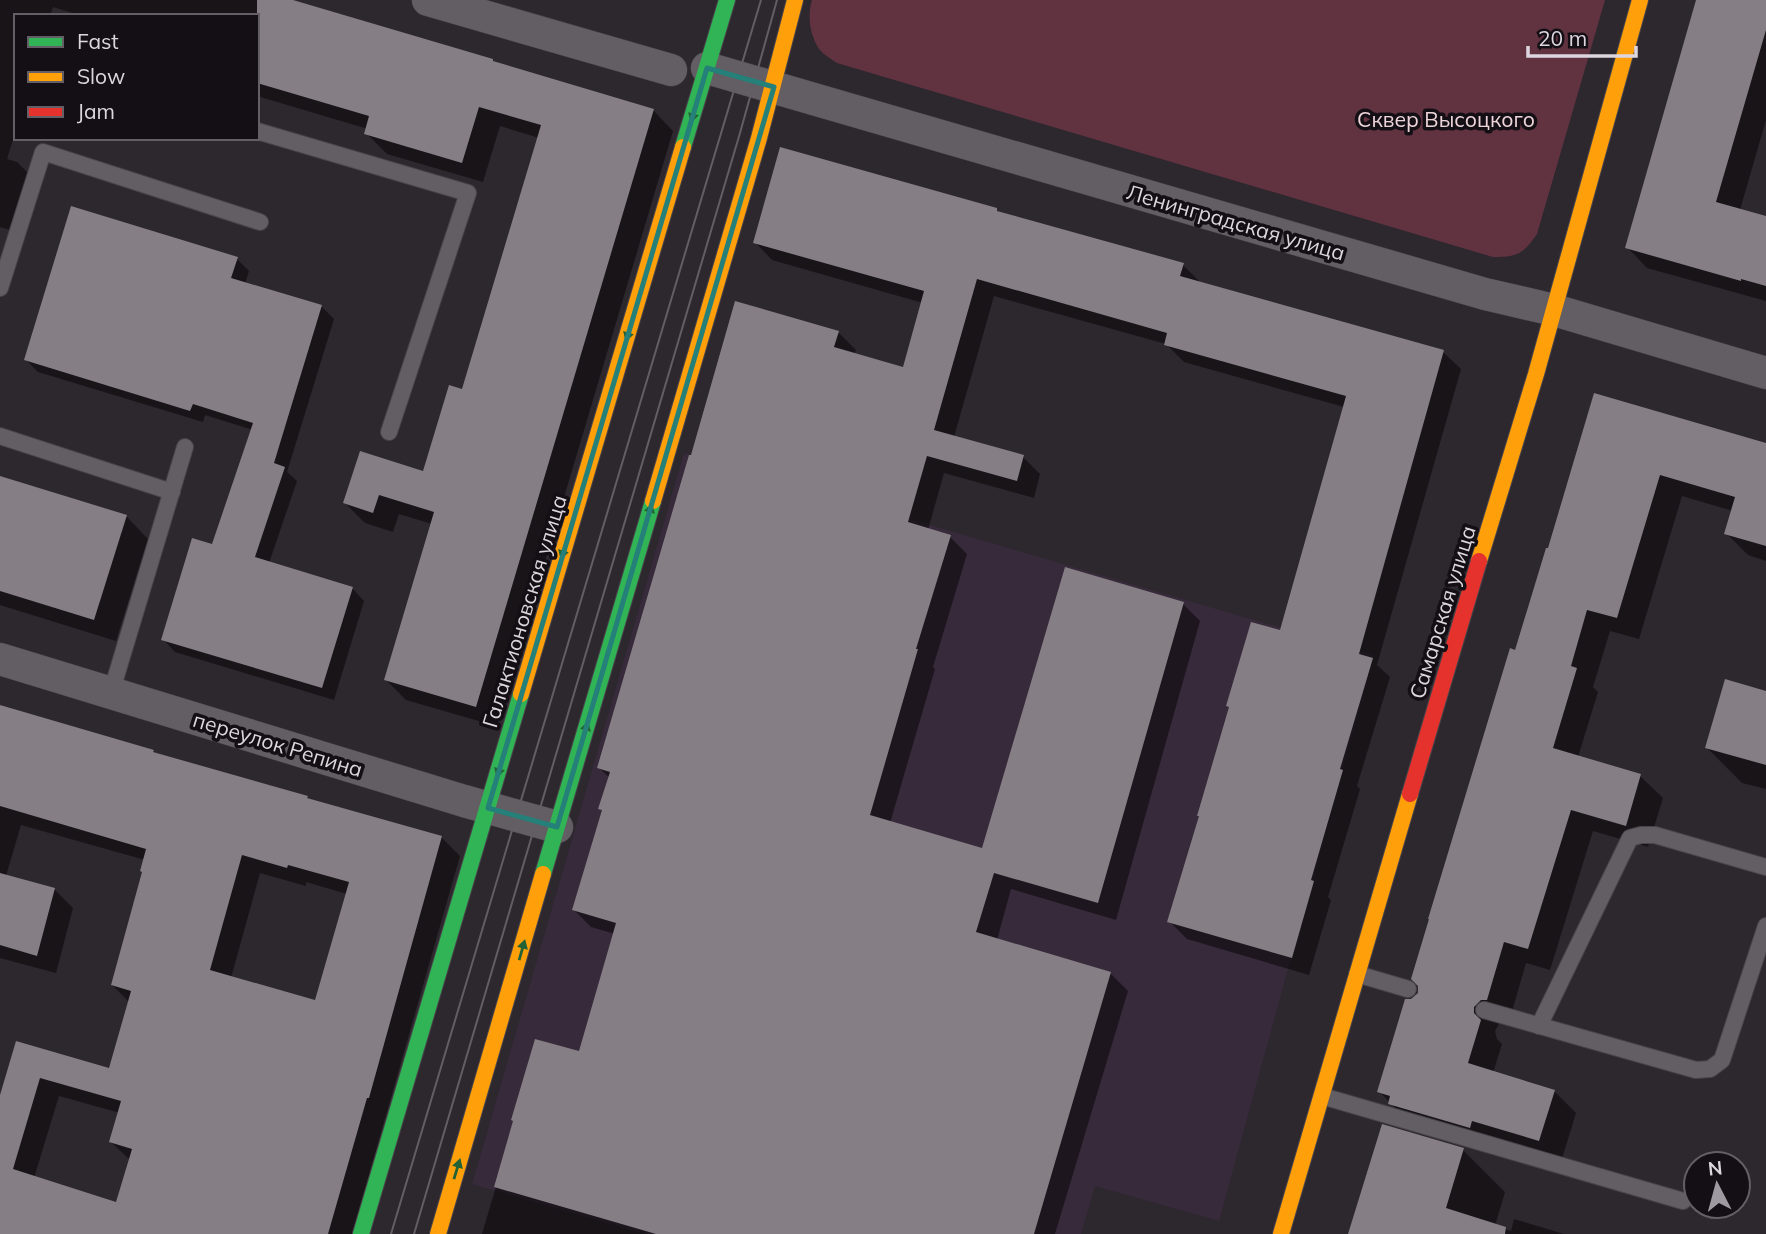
<svg xmlns="http://www.w3.org/2000/svg" width="1766" height="1234" viewBox="0 0 1766 1234" font-family="Mulish,sans-serif">
	<style>
		.built { fill: #372a3b }
		.green { fill: #613340 }
		.shadow { fill: #0007; fill-rule: evenodd }
		.building { fill: #857e84; fill-rule: evenodd }
		.lines { fill: none; stroke-linecap: round; stroke-linejoin: round }
		.lane-casing { stroke: #49444a; stroke-width: 18 }
		.street-casing { stroke: #49444a; stroke-width: 33 }
		.fast-casing { stroke: #49444a; stroke-width: 18 }
		.slow-casing { stroke: #49444a; stroke-width: 18 }
		.jam-casing { stroke: #49444a; stroke-width: 18 }
		.lane { stroke: #635e64; stroke-width: 16 }
		.street { stroke: #635e64; stroke-width: 32 }
		.fast { stroke: #30b455; stroke-width: 16 }
		.slow { stroke: #ff9f0a; stroke-width: 16 }
		.jam { stroke: #e5322d; stroke-width: 16 }
		.tram { stroke: #635e64; stroke-width: 2 }
		.oneway { fill: #226235 }
		.marked { fill: none; stroke: #248079; stroke-width: 5; stroke-linejoin: round }
		.labels { text-anchor: middle; dominant-baseline: central; stroke-width: 7; stroke-linejoin: round; paint-order: stroke }
		.park-label { font-size: 21px; fill: #eed5da; stroke: #140f15 }
		.street-label { font-size: 21px; fill: #ddd6df; stroke: #140f15 }
	</style>
	<rect width="100%" height="100%" fill="#2d272e"/>
	<path class="built" d="M684,453L1374,655L1219,1221L1095,1186L1081,1234H645L472,1184Z"/>
	<path class="green" d="M812,0H1605L1537,234C1523,254 1518,257 1493,257L837,63C831,59 824,55 819,49C810,35 807,16 812,0Z"/>
	<g class="shadow">
		<path d="M0,0H287L653,110L673,131L496,726L406,700L386,680L432,524L399,514L393,532L365,523L345,503L424,473L463,391L539,138L500,126L483,182L387,154L366,133L368,129L257,96V16H82L53,7L50,16H16V130L7,159L17,162L38,183L23,234L0,227Z"/>
		<path d="M1698,0H1766V120L1740,210L1766,218V301L1647,268L1627,247Z"/>
		<path d="M996,210L1001,214L1183,265L1200,282L1443,352L1461,369L1377,665L1390,677L1357,786L1360,789L1328,897L1331,900L1309,975L1187,939L1169,921L1281,632L1344,407L1184,362L1166,344L994,296L954,437L1023,457L1040,474L1034,498L944,473L928,530L950,537L967,554L933,667L935,669L890,823L983,850L1183,604L1200,621L1116,920L1011,889L997,940L1110,973L1128,991L1055,1234H482L515,1122L580,1054L615,934L591,927L574,910L603,811L610,778L599,768L838,332L856,350L854,355L904,369L923,303L772,260L755,242Z"/>
		<path d="M237,259L249,271L245,284L322,307L334,319L287,472L297,481L269,563L352,588L364,601L334,700L175,652L163,639L214,547L253,430L205,415L203,422L38,372L26,360Z"/>
		<path d="M1595,395L1766,445V561L1748,555L1726,533L1733,511L1682,496L1639,639L1610,631L1593,687L1598,692L1578,757L1640,776L1663,798L1648,847L1593,831L1550,970L1526,963L1509,1022L1499,1024L1495,1031L1497,1039L1502,1044L1493,1073L1554,1091L1576,1113L1561,1162L1412,1126L1379,1091L1412,1001L1420,993L1517,652L1550,550Z"/>
		<path d="M0,478L126,516L148,539L116,641L0,605Z"/>
		<path d="M1766,693V789L1742,783L1707,748Z"/>
		<path d="M0,708L307,798L310,801L441,837L460,856L352,1234H0V1101L17,1043L110,1070L129,1002L112,985L144,873L145,860L21,825L6,876L55,890L73,908L56,973L0,958ZM260,873L306,886V882L347,894L316,1002L231,978ZM59,1096L120,1113L111,1142L130,1160L117,1204L34,1178Z"/>
		<path d="M1463,1150L1505,1192L1495,1226L1511,1231L1514,1219L1564,1234H1350Z"/>
	</g>
	<g class="building">
		<path d="M257,0H293L493,59V61L654,109L476,707L384,680L434,512L379,495L373,513L343,503L360,451L423,471L449,385L462,389L541,125L479,107L462,163L364,134L369,116L257,83Z"/>
		<path d="M1696,0H1766V30L1716,202L1766,216V286L1741,279V281L1625,248Z"/>
		<path d="M780,147L997,208V211L1184,263L1180,276L1444,350L1359,654L1373,658L1340,769L1343,770L1311,880L1314,881L1292,958L1167,922L1199,816H1197L1229,707L1226,706L1251,622L1280,630L1346,396L1164,345L1167,333L977,279L934,430L1024,455L1017,481L927,456L908,522L951,535L916,649H918L870,815L982,848L1065,567L1184,602L1098,903L994,873L976,932L1111,972L1034,1234H656L494,1187L513,1121L511,1120L535,1039L579,1051L616,923L572,910L602,810L598,809L610,772L597,768L689,455H691L735,301L839,331L834,347L903,367L924,291L753,243Z"/>
		<path d="M71,206L238,257L231,278L322,305L274,463L285,467L255,557L353,587L322,688L161,640L192,538L212,544L253,423L193,404L190,411L24,360Z"/>
		<path d="M1594,393L1766,443V546L1724,534L1735,497L1660,475L1617,618L1587,610L1571,666L1577,668L1553,748L1641,774L1626,826L1571,810L1528,949L1504,942L1487,1000H1481L1474,1007V1013L1481,1020L1468,1063L1555,1090L1539,1141L1472,1121L1470,1128L1388,1104L1390,1096L1377,1092L1405,999H1411L1418,993V986L1411,979L1429,919H1428L1510,648L1515,650L1546,548H1548Z"/>
		<path d="M0,476L127,515L94,620L0,591Z"/>
		<path d="M1725,679L1766,691V765L1705,748Z"/>
		<path d="M0,705L154,750L153,752L308,796L307,798L442,836L369,1098H367L328,1234H0V1095L16,1041L109,1068L131,991L111,985L142,872L140,871L146,849L0,806ZM242,855L287,868L288,865L349,882L315,1000L210,970ZM40,1078L121,1101L109,1142L132,1149L116,1202L13,1169Z"/>
		<path d="M0,873L55,888L37,956L0,945Z"/>
		<path d="M1382,1124L1464,1148L1446,1208L1506,1227L1505,1234H1348Z"/>
	</g>
	<g class="lines">
		<g class="lane-casing">
			<g id="lane">
				<path d="M257,131L468,193L389,432"/>
				<path d="M0,288L43,152L260,222"/>
				<path d="M0,436L172,492"/>
				<path d="M111,693L185,447"/>
				<path d="M1357,974L1408,989"/>
				<path d="M1484,1010L1696,1070L1710,1069L1722,1060L1766,926"/>
				<path d="M1539,1026L1630,838L1641,835H1655L1766,867"/>
				<path d="M1322,1096L1683,1201"/>
			</g>
		</g>
		<g class="street-casing">
			<g id="street">
				<path d="M428,0L671,70"/>
				<path d="M707,68L1485,294L1554,310L1766,373"/>
				<path d="M0,659L464,801L557,827"/>
			</g>
		</g>
		<g class="fast-casing">
			<g id="fast">
				<path d="M683,147L727,0"/>
				<path d="M543,874L653,501"/>
				<path d="M361,1234L521,694"/>
			</g>
		</g>
		<g class="slow-casing">
			<g id="slow">
				<path d="M653,501L759,138L795,0"/>
				<path d="M1479,561L1536,374L1640,0"/>
				<path d="M521,694L683,147"/>
				<path d="M438,1234L543,874"/>
				<path d="M1281,1234L1410,794"/>
			</g>
		</g>
		<g class="jam-casing">
			<path id="jam" d="M1410,794L1479,561"/>
		</g>
		<use href="#lane" class="lane"/>
		<use href="#street" class="street"/>
		<use href="#fast" class="fast"/>
		<use href="#slow" class="slow"/>
		<use href="#jam" class="jam"/>
		<g class="tram">
			<path d="M391,1234L761,0"/>
			<path d="M414,1234L740,133L777,0"/>
		</g>
	</g>
	<defs><path id="oneway-solid" d="M-6-.8H1V-3.2L6.5 0L1 3.2V.8H-6Z" transform="scale(1.75)"/></defs>
	<g class="oneway">
		<use href="#oneway-solid" transform="translate(694 112) rotate(106)"/>
		<use href="#oneway-solid" transform="translate(629 331) rotate(107)"/>
		<use href="#oneway-solid" transform="translate(649 514) rotate(-74)"/>
		<use href="#oneway-solid" transform="translate(564 549) rotate(107)"/>
		<use href="#oneway-solid" transform="translate(585 732) rotate(-74)"/>
		<use href="#oneway-solid" transform="translate(500 767) rotate(107)"/>
		<use href="#oneway-solid" transform="translate(522 950) rotate(-74)"/>
		<use href="#oneway-solid" transform="translate(457 1169) rotate(-73)"/>
	</g>
	<path class="marked" d="M707,68L774,87L557,827L488,808Z"/>
	<g class="labels">
		<g class="park-label">
			<text x="1446" y="119">Сквер Высоцкого</text>
		</g>
		<g class="street-label">
			<text transform="translate(1236 222) rotate(16)">Ленинградская улица</text>
			<text transform="translate(524 611) rotate(-73)">Галактионовская улица</text>
			<text transform="translate(1442 612) rotate(-73)">Самарская улица</text>
			<text transform="translate(278 744) rotate(17)">переулок Репина</text>
		</g>
	</g>
	<rect x="14" y="14" width="245" height="126" fill="#140f15" stroke="#645f66" stroke-width="2"/>
	<rect x="28" y="37" width="35" height="10" fill="#30b455" stroke="#645f66" stroke-width="2"/>
	<text x="77" y="49" font-size="21" fill="#ddd6df">Fast</text>
	<rect x="28" y="72" width="35" height="10" fill="#ff9f0a" stroke="#645f66" stroke-width="2"/>
	<text x="77" y="84" font-size="21" fill="#ddd6df">Slow</text>
	<rect x="28" y="107" width="35" height="10" fill="#e5322d" stroke="#645f66" stroke-width="2"/>
	<text x="77" y="119" font-size="21" fill="#ddd6df">Jam</text>
	<g transform="translate(1717 1185) rotate(354)"><circle r="33" fill="#140f15" stroke="#645f66" stroke-width="2"/>
	<path d="M0-5L12 26L0 18L-12 26Z" fill="#9f99a1"/>
	<text y="-10" font-size="19" font-weight="bold" text-anchor="middle" fill="#ddd6df">N</text>
	</g>
	<path d="M1528 46v10h108v-10" fill="none" stroke="#ddd6df" stroke-width="3.5"/>
	<text x="1538" y="46" font-size="21" fill="#ddd6df" stroke="#140f15" stroke-width="5" paint-order="stroke">20 m</text>
</svg>
